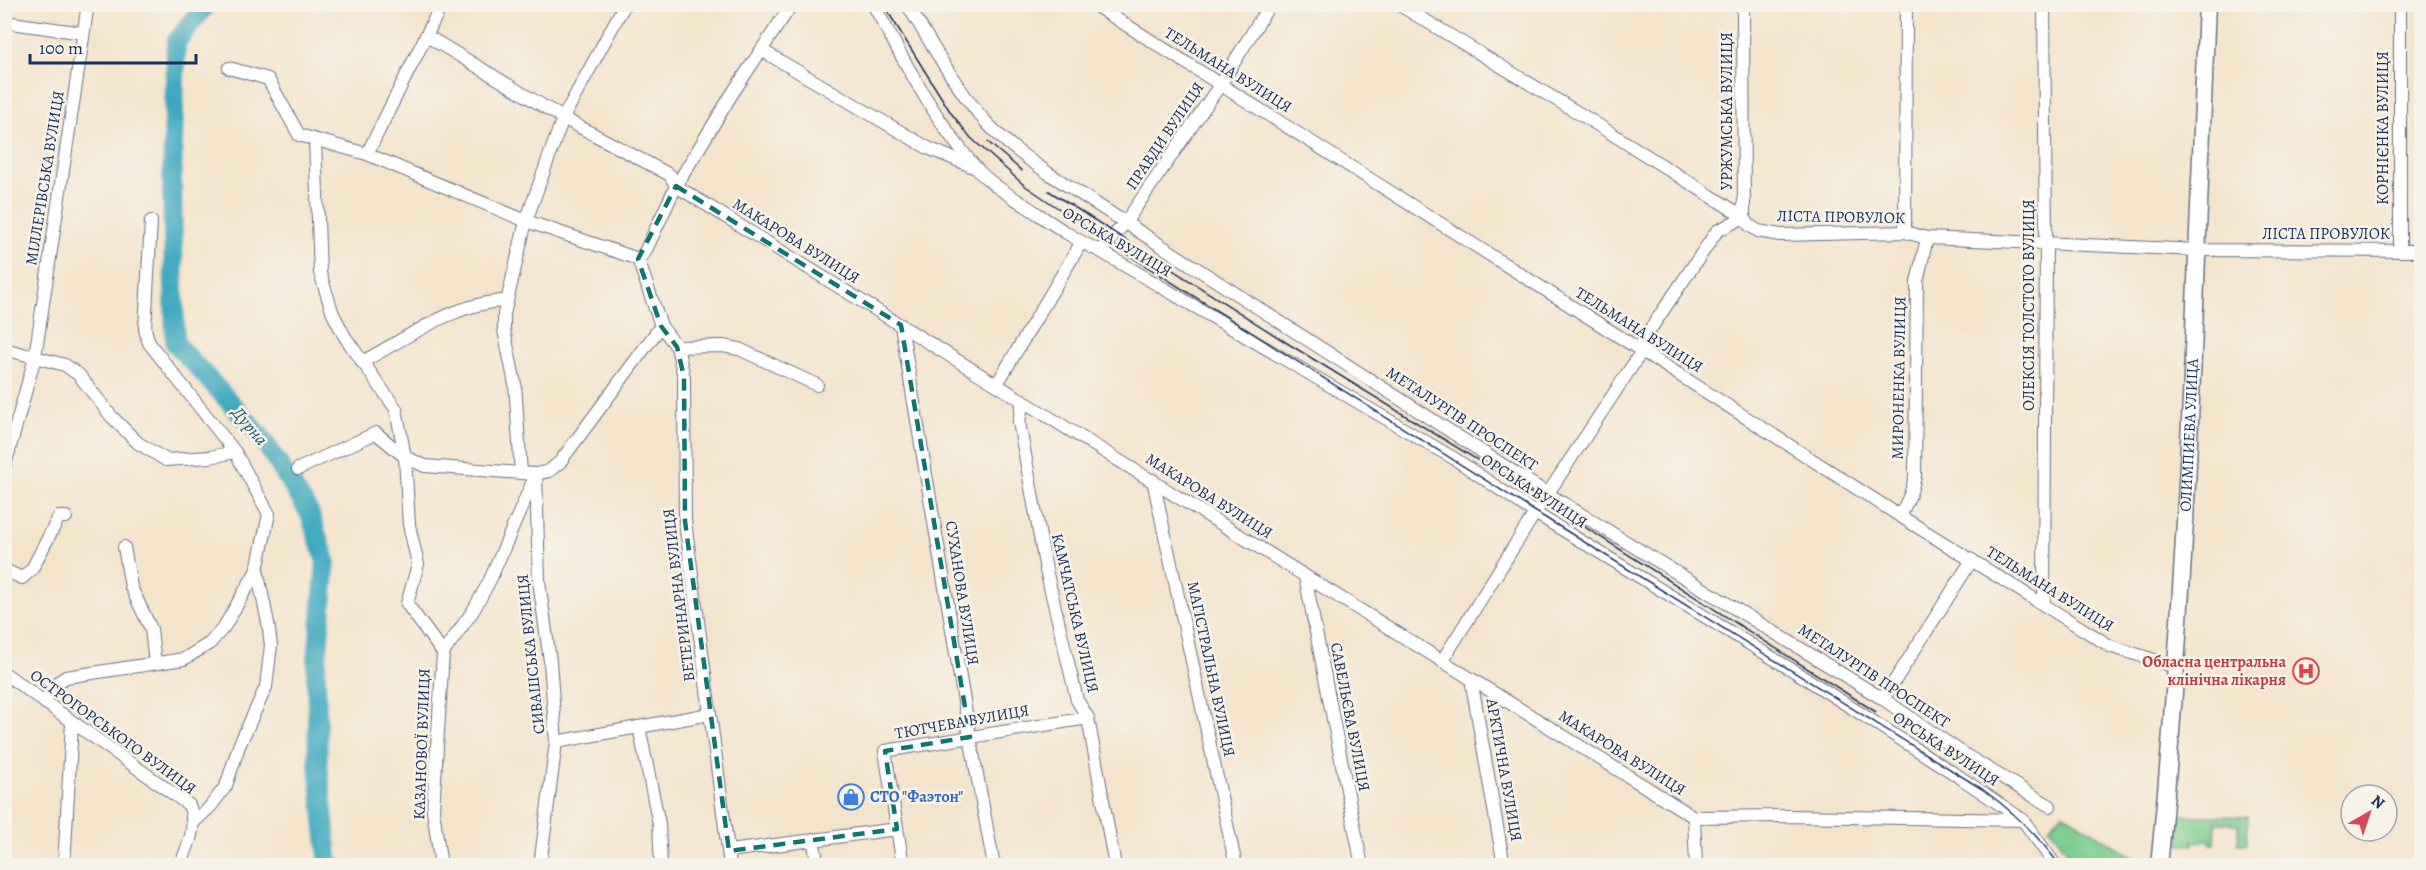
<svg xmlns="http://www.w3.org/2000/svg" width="2426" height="870" viewBox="0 0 2426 870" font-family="Alegreya,serif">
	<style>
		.green { fill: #7bcc8d; stroke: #4b7e76; stroke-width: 1.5 }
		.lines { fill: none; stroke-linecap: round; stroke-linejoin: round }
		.river { stroke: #3ea8be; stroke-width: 20 }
		.minor-casing { stroke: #676e84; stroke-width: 14 }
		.secondary-casing { stroke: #676e84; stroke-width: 19 }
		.minor { stroke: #fff; stroke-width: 12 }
		.secondary { stroke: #fff; stroke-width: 16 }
		.tram { stroke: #1b2f5e; stroke-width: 1.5 }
		.marked { fill: none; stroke: #0f766e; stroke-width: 4.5; stroke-dasharray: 12 8; stroke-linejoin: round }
		.labels { text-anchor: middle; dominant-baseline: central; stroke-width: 5; stroke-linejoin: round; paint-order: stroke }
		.street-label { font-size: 16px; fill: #1b2f5e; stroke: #f7f3e8 }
		.health-label { font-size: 16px; font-weight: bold; fill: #be3a42; stroke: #f7f3e8; text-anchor: end }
		.shop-label { font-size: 16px; font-weight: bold; fill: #366cbe; stroke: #f7f3e8; text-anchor: start }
		.water-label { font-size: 18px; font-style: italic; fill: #275980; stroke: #f7f3e8 }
	</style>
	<rect width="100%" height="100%" fill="#f7f3e8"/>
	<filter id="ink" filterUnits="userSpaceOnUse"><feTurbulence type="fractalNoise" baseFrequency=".0167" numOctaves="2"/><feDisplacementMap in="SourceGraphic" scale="12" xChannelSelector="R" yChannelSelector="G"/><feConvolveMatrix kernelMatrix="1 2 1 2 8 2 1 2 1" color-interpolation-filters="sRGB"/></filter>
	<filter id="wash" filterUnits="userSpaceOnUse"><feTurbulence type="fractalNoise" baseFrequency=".008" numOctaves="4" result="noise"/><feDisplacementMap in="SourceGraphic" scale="24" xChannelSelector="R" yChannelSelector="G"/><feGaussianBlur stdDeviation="1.35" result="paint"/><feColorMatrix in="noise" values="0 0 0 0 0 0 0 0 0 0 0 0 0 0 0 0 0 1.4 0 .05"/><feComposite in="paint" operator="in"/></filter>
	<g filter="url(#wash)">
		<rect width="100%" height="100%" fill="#f4e4cc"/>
		<g class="green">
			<path d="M2063,813L2140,862L2139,865H2078L2049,827Z"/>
			<path d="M2180,815L2248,817L2247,844H2238L2239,824L2216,823L2215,844H2210V840H2204L2203,842L2193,841V845H2179Z"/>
		</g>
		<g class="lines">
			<path class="river" d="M207,4L176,42L172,181L175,343L260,435L309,512L326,561L316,671L318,764L329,866"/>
		</g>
	</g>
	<g filter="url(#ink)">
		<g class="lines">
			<g class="minor-casing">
				<g id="minor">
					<path d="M873,4C904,60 933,118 975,167C989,183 1008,194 1026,206C1050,222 1073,239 1100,251L1455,459L1535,513L1799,674L1958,776L2023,820L2056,866"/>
					<path d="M907,4C931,43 954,85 984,120C1003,141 1025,157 1048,173L1548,494L1883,699L1967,756L2050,806"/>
					<path d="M1093,4L1642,351L1900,516L2110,646L2176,667"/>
					<path d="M1398,4L1590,120L1744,217L1749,225L1758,231L1780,235L1905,232L1927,238L2198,250L2422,251"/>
					<path d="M2044,4L2046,242L2044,605"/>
					<path d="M4,22L83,33"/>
					<path d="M427,36L563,118L670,175L676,186L1694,817L1789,816L2023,820"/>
					<path d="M763,51L928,148L976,168"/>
					<path d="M229,68L268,79L299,135L367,154L526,221L638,259"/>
					<path d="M315,140L320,273L333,314L345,337L396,409L405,457L409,525L418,564L407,604L443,653L433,810L441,866"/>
					<path d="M367,154L442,4"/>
					<path d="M1905,232L1906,4"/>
					<path d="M1100,251L1125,223L1220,85L1270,4"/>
					<path d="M2400,251V4"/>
					<path d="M901,325L970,737L994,866"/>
					<path d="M677,347L723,346L739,349L817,385"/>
					<path d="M4,349L65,365L79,375L111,416L138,443L166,460L210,457L235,452"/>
					<path d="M362,362C407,338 455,302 506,301"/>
					<path d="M997,384L1081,243"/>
					<path d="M1023,400L1019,422L1046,570L1077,700L1088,718L1115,866"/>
					<path d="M4,469L35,357L88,4"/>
					<path d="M298,469L376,433L405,457L425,466L521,473"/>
					<path d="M1153,480L1236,866"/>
					<path d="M1900,516L1910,495L1915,477L1917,282L1927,238"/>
					<path d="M124,547L131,587L151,629L155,663"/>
					<path d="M4,570L22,578L32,569L59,517H66"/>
					<path d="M1305,576L1362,866"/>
					<path d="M443,653L473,611L490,580L536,474L549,471L560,462L661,326"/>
					<path d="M1442,661L1535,513L1642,351L1643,340L1717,231L1744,217L1743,4"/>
					<path d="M4,673L189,805C198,826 188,846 180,866"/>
					<path d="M1471,679L1504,866"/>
					<path d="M1883,699L1972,560"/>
					<path d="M45,703L52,686L66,677L184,659L210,643L224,627L257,570L269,514L235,452L149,343L145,329L151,221"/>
					<path d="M639,727L659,824L661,866"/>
					<path d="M556,742L710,714"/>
					<path d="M1694,817L1696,866"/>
					<path d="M193,823L210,807L226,786L239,746L266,687L271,645L268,623L257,570"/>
					<path d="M813,839L818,866"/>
					<path d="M729,851L897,829"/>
					<path d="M64,866L72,723"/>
					<path d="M540,866L556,742L550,661L539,581L536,474L521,473L515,384L504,330V314L526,221L563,118L625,4"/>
					<path d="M730,866L685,521L684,377L677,347L661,326L638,259L645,252L676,186L732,94L792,4"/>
					<path d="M903,866L885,751L1088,718"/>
				</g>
			</g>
			<g class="secondary-casing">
				<g id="secondary">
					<path id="s1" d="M2159,866C2188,579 2195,292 2207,4"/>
				</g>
			</g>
			<use href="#minor" class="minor"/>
			<use href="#secondary" class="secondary"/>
			<g class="tram">
				<path d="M883,4L951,113L971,138L1024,185L1108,242L1536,512L1982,789C2013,811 2038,835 2060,866"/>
				<path d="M988,142L1022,171"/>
				<path d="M1049,191L1287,343L1544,501L1876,712"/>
			</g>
		</g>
	</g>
	<path class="marked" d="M676,186L901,325L970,737L885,751L897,829L729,851L685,521L684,377L677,347L661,326L638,259Z"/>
	<defs>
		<g id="hospital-ring" transform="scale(1.35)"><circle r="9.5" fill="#f7f3e8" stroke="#e0444e" stroke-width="1.5"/><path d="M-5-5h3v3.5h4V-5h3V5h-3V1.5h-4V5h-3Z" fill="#e0444e"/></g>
		<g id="shop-ring" transform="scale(1.35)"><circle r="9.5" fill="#f7f3e8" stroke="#3f7fe0" stroke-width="1.5"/><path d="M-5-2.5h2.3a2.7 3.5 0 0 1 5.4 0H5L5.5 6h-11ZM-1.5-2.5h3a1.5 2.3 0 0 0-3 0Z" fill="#3f7fe0"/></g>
	</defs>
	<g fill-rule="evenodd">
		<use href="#hospital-ring" x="2306" y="671"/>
		<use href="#shop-ring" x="851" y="797"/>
	</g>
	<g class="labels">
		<g class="street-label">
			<text transform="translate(1228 70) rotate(32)">ТЕЛЬМАНА ВУЛИЦЯ</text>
			<text transform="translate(1727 111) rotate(-90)">УРЖУМСЬКА ВУЛИЦЯ</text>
			<text transform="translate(2383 128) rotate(-90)">КОРНІЄНКА ВУЛИЦЯ</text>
			<text transform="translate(1165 136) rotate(-56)">ПРАВДИ ВУЛИЦЯ</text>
			<text transform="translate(45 178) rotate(-81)">МІЛЛЕРІВСЬКА ВУЛИЦЯ</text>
			<text transform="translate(1841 217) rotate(1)">ЛІСТА ПРОВУЛОК</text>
			<text x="2326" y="234">ЛІСТА ПРОВУЛОК</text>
			<text transform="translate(796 241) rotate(32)">МАКАРОВА ВУЛИЦЯ</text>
			<text transform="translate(1117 242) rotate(30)">ОРСЬКА ВУЛИЦЯ</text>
			<text transform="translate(2029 305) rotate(-90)">ОЛЕКСІЯ ТОЛСТОГО ВУЛИЦЯ</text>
			<text transform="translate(1639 330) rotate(32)">ТЕЛЬМАНА ВУЛИЦЯ</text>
			<text transform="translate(1899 378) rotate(-89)">МИРОНЕНКА ВУЛИЦЯ</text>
			<text transform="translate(1462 419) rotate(33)">МЕТАЛУРГІВ ПРОСПЕКТ</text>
			<text stroke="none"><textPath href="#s1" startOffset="432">ОЛИМПИЕВА УЛИЦА</textPath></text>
			<text transform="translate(1534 491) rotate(33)">ОРСЬКА ВУЛИЦЯ</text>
			<text transform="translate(1209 496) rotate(32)">МАКАРОВА ВУЛИЦЯ</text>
			<text transform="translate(2050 589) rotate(32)">ТЕЛЬМАНА ВУЛИЦЯ</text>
			<text transform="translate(962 593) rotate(81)">СУХАНОВА ВУЛИЦЯ</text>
			<text transform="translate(679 595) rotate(-97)">ВЕТЕРИНАРНА ВУЛИЦЯ</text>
			<text transform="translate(1075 613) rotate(77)">КАМЧАТСЬКА ВУЛИЦЯ</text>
			<text transform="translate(531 654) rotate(-96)">СИВАШСЬКА ВУЛИЦЯ</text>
			<text transform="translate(1211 669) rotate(78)">МАГІСТРАЛЬНА ВУЛИЦЯ</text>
			<text transform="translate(1874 676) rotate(33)">МЕТАЛУРГІВ ПРОСПЕКТ</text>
			<text transform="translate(1350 717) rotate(79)">САВЕЛЬЄВА ВУЛИЦЯ</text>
			<text transform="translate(962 722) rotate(-10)">ТЮТЧЕВА ВУЛИЦЯ</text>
			<text transform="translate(113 732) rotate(36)">ОСТРОГОРСЬКОГО ВУЛИЦЯ</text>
			<text transform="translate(422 744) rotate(-88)">КАЗАНОВОЇ ВУЛИЦЯ</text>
			<text transform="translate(1946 749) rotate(33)">ОРСЬКА ВУЛИЦЯ</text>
			<text transform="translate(1622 753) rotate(32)">МАКАРОВА ВУЛИЦЯ</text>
			<text transform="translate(1504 770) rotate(80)">АРКТИЧНА ВУЛИЦЯ</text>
		</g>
		<g class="health-label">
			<text x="2286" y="662">Обласна центральна<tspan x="2286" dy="18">клінічна лікарня</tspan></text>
		</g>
		<g class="shop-label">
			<text x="870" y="797">СТО "Фаэтон"</text>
		</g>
		<g class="water-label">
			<text transform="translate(250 426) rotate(50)">Дурна</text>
		</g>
	</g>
	<rect width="2426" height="870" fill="none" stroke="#f7f3e8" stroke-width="24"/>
	<g transform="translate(2369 813) rotate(39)"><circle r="28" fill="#f7f3e8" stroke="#9fa5b1" stroke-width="1.5"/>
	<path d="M0-4.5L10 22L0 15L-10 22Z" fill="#d1495b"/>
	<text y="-9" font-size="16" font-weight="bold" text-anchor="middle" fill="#1b2f5e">N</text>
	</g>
	<path d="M30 54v9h166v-9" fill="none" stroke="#1b2f5e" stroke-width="3"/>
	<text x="39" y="54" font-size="18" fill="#1b2f5e" stroke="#f7f3e8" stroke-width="4.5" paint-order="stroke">100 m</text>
</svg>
